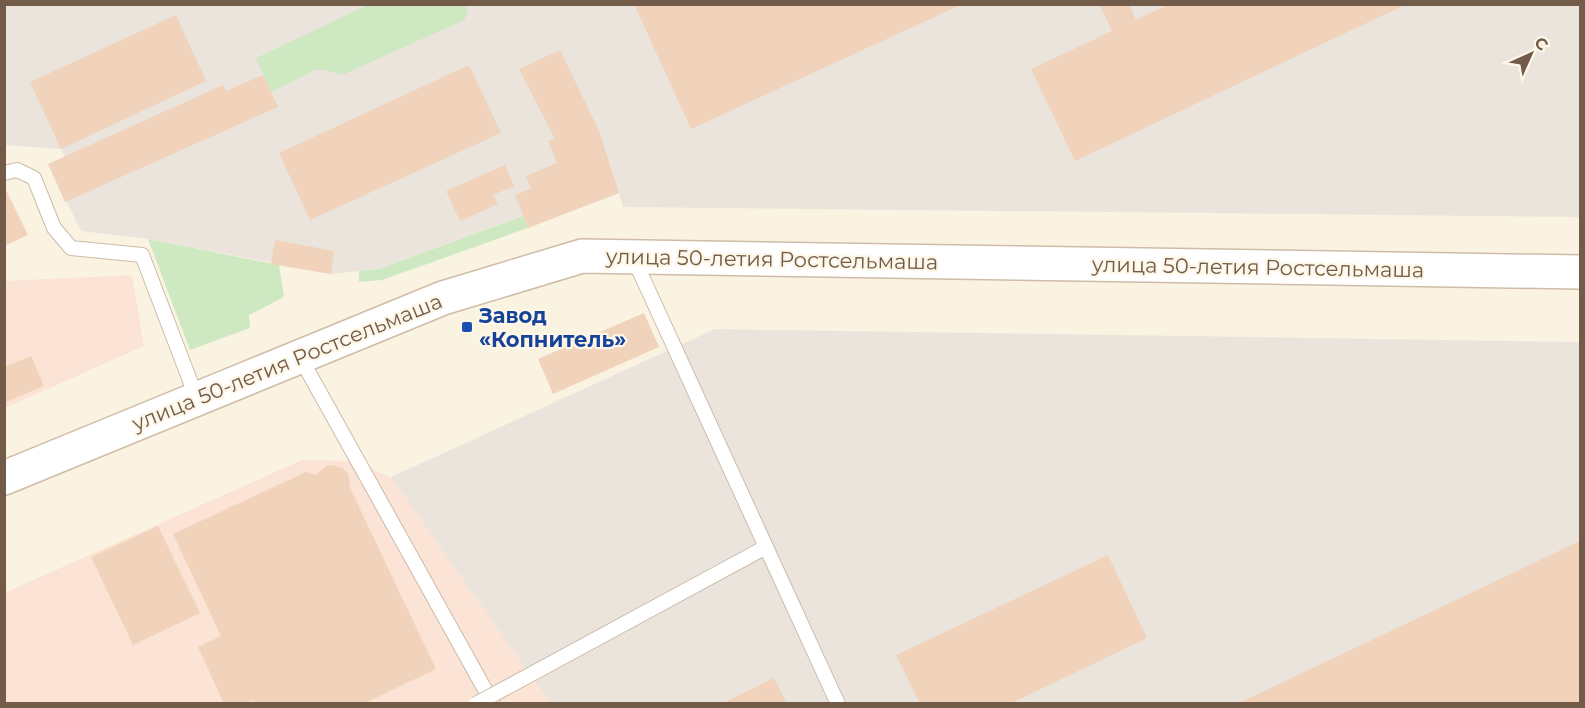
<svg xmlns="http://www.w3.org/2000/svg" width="1585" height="708" viewBox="0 0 1585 708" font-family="Montserrat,sans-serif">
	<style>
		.commercial { fill: #fbe4d6 }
		.industrial { fill: #eae4dd }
		.green { fill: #cee8c1 }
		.building { fill: #f0d3ba }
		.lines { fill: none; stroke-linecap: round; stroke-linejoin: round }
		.service-casing { stroke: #ccbba9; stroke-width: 16 }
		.secondary-casing { stroke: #cfbca7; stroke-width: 36 }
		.service { stroke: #fff; stroke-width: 14 }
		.secondary { stroke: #fff; stroke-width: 33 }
		.service-bridge-casing { stroke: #ccbba9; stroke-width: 16; stroke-linecap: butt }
		.service-bridge { stroke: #fff; stroke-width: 14 }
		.transit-dot { fill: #1a4fb4; stroke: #fef7e8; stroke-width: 2 }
		.labels { text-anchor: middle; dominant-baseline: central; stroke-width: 4.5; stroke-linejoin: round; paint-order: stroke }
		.street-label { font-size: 21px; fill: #725b49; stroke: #fef7e8 }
		.transit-label { font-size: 21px; font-weight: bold; fill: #164399; stroke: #fef7e8; text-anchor: start }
	</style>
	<rect width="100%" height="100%" fill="#fbf3e2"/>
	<g class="commercial">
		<path d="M132,275L144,346L5,408L4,281Z"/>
		<path d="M302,460L350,461L391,477L550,703H5L4,593Z"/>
	</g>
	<g class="industrial">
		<path d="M4,5H1580V217L623,207L619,193L528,228L522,216L379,269L331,274L148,239L81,231L48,164L65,157L61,149L5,145Z"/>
		<path d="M715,329L1580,342V703H550L391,477Z"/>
	</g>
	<g class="green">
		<path d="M370,4L465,5L468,11L464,20L342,75L326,70H315L271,92L256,58Z"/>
		<path d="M523,216L528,228L382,280L359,282V271L379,269Z"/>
		<path d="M148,239L279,265L284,297L249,315L250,328L190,350Z"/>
	</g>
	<g class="building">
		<path d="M634,4H963L691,129Z"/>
		<path d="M1099,4H1129L1136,20L1169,4H1407L1075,161L1031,69L1112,31Z"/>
		<path d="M176,15L206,81L61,149L30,82Z"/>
		<path d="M560,50L599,131L619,193L528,228L515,195L531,188L526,176L557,163L548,141L555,139L519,69Z"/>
		<path d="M469,65L501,133L310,220L279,153Z"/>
		<path d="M263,75L278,107L65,202L48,164L223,85L226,91Z"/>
		<path d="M505,165L514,186L493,195L498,204L460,221L446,191Z"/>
		<path d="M4,186L28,235L4,246Z"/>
		<path d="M275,240L334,251L331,274L271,264Z"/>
		<path d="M644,313L659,347L553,394L538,359Z"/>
		<path d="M31,356L44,386L4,403V367Z"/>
		<path d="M332,465L342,468L348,473L350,488L436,669L363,704H253L252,700L245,704H224L198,647L221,636L173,534L306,472L316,475L326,466Z"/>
		<path d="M158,526L200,613L133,645L91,557Z"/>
		<path d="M1580,541V704H1237Z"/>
		<path d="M1108,555L1147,638L1010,704H920L896,655Z"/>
		<path d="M774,678L787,704H721Z"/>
	</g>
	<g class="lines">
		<g class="service-casing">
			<g id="service">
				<path d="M4,173L17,170L34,178L54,228L71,248L142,255L197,399"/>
				<path d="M633,257L838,704"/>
				<path d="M300,357L493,704"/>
				<path d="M633,619L766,547"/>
			</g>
		</g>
		<g class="secondary-casing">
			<path id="secondary" d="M4,478L443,298L582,256L1580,272"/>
		</g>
		<use href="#service" class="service"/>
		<use href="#secondary" class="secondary"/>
		<g class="service-bridge-casing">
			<path id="service-bridge" d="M476,704L633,619"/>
		</g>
		<use href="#service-bridge" class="service-bridge"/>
	</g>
	<rect class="transit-dot" x="461" y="321" width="12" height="12" rx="3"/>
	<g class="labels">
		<g class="street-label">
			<text transform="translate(772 259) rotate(1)">улица 50-летия Ростсельмаша</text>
			<text transform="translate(1258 267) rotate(1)">улица 50-летия Ростсельмаша</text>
			<text transform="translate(287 362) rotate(-22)">улица 50-летия Ростсельмаша</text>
		</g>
		<g class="transit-label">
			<text x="479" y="315">Завод<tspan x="479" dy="24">«Копнитель»</tspan></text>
		</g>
	</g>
	<rect width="1585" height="708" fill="none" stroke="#725b49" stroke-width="12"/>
	<g transform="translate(1531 54) rotate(45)" stroke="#fef7e8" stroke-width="4.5" paint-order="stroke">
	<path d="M0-4.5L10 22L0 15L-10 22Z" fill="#725b49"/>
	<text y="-9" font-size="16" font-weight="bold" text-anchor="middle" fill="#725b49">С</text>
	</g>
</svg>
